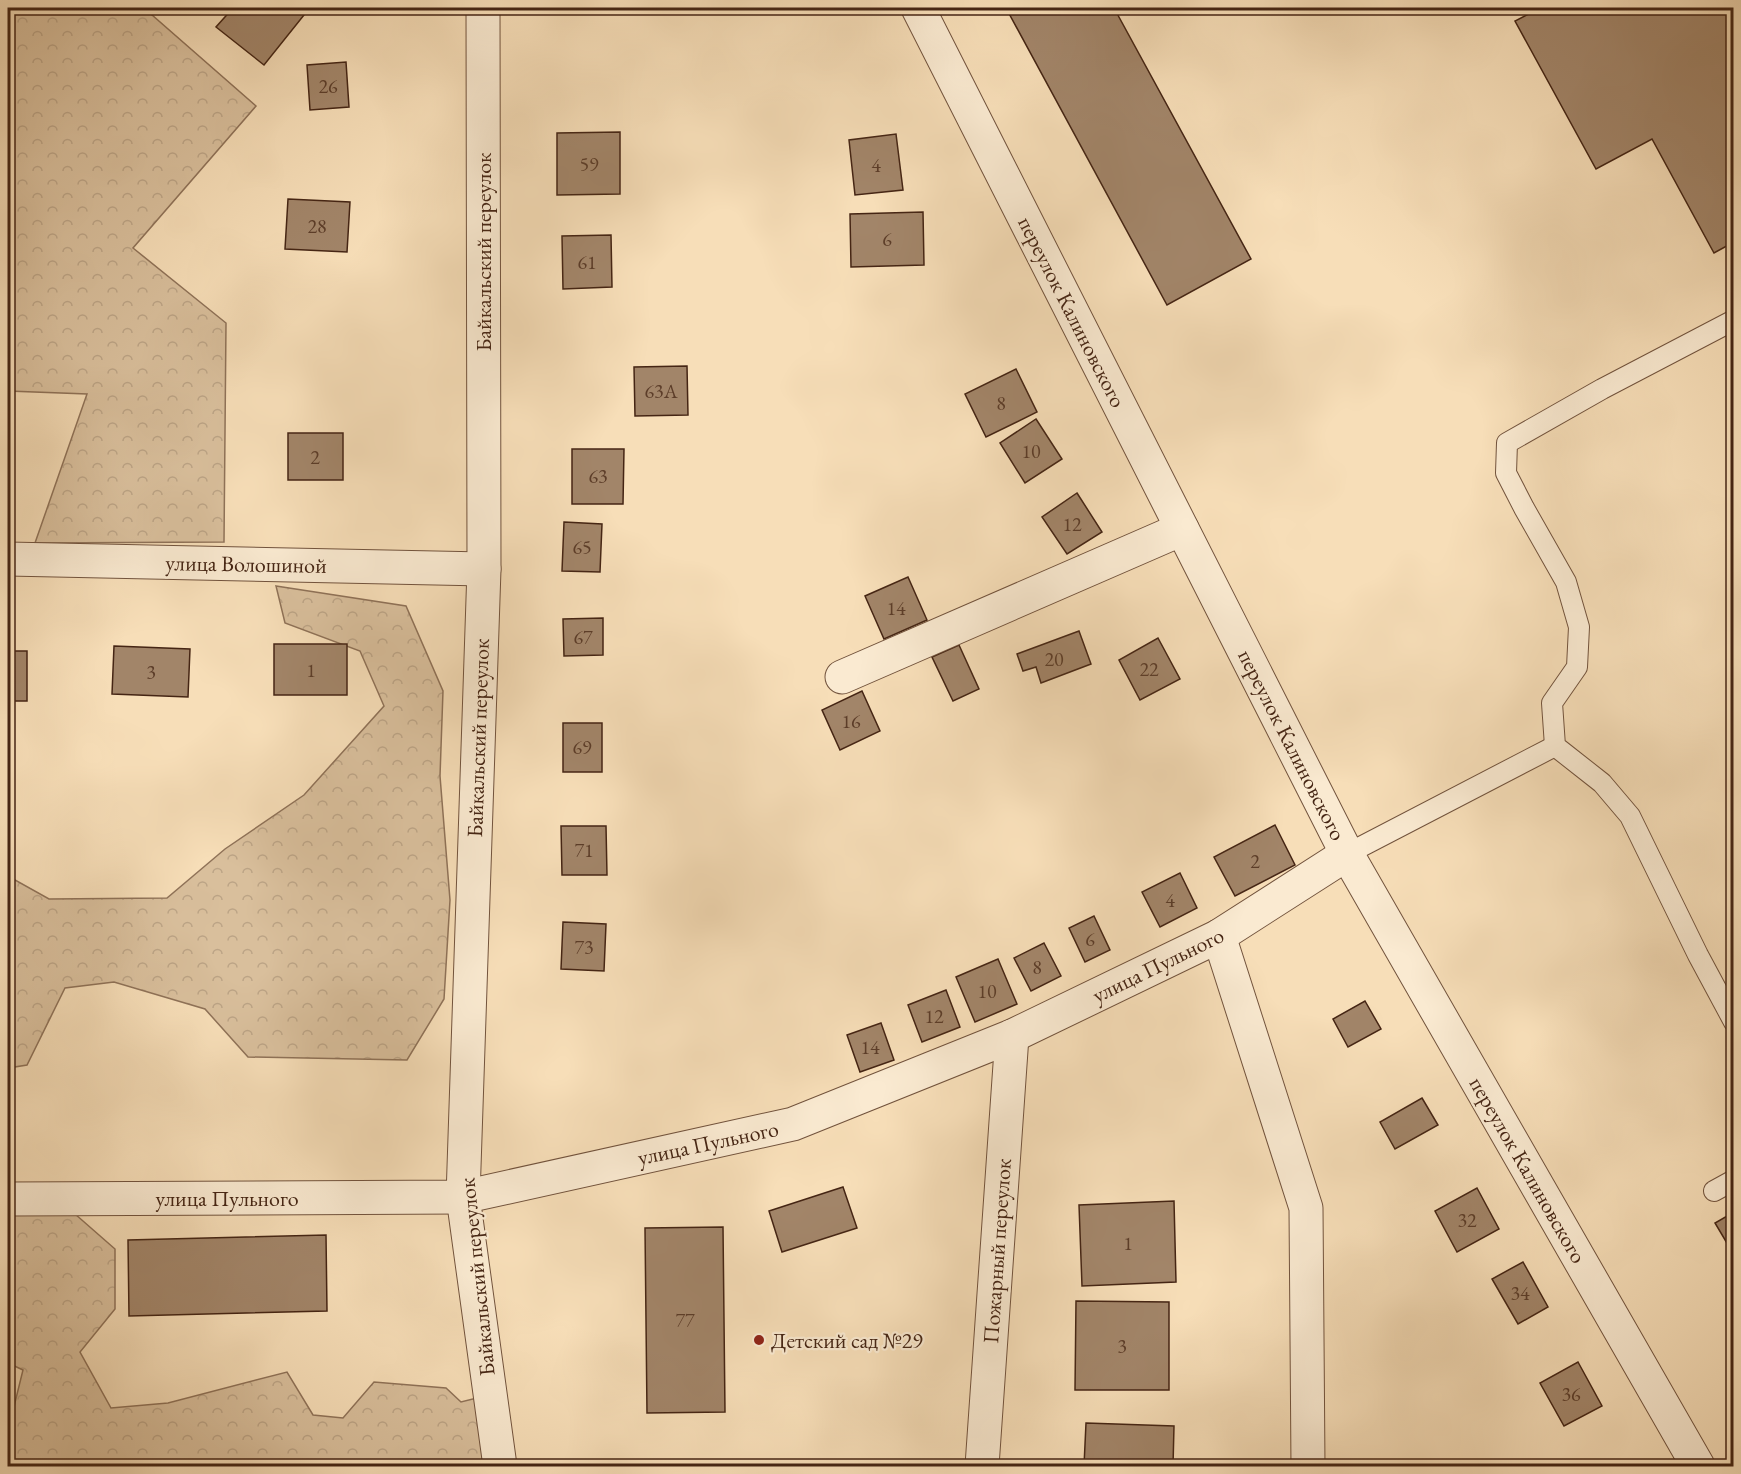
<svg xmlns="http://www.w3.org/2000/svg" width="1741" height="1474" viewBox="0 0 1741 1474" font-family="'EB Garamond',serif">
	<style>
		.forest { fill: url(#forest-crowns); stroke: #8f7258; stroke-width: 1.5 }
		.building { fill: #a28569; stroke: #452514; stroke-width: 1.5 }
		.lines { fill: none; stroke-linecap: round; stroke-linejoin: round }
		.lane-casing { stroke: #72533d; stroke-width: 22 }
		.street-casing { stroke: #72533d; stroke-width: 35 }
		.lane { stroke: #faead1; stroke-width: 20 }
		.street { stroke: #faead1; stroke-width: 33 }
		.poi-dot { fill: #8f2418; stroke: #faead1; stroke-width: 2 }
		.labels { text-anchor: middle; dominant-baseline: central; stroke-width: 4.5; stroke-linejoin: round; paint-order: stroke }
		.number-label { font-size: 20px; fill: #5c3d29 }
		.street-label { font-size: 22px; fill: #452514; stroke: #faead1 }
		.poi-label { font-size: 22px; fill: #452514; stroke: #faead1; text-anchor: start }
	</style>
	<defs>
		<pattern id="forest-crowns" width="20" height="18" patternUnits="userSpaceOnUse" patternTransform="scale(1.5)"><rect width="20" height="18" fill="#d9bf9c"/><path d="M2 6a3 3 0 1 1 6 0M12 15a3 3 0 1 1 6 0" fill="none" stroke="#bca486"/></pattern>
	</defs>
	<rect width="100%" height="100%" fill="#f7deb8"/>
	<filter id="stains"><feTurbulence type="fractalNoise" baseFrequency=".00333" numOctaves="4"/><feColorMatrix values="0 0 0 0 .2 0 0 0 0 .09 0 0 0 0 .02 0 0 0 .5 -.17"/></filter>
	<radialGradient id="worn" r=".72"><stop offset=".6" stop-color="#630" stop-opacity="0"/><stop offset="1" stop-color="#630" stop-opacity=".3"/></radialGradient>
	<g class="forest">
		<path d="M8,8H144L256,106L133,248L226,323L224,542L35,543L87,394L8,391Z"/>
		<path d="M276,586L406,606L443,691L440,776L450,900L444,999L407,1060L248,1057L205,1009L114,982L65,988L27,1065L8,1068V876L49,899L167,898L225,849L304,795L384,706L360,651L285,623Z"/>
		<path d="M67,1207L115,1249V1309L80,1352L111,1408L168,1403L287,1372L313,1415L343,1418L374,1382L446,1388L461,1402L493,1394L502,1438L480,1466H8V1431L23,1370L8,1363V1212Z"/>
	</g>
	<g class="building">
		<path d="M233,8H304L308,10L264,65L216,27Z"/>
		<path d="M1006,8H1114L1251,259L1167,305Z"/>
		<path d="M1540,8H1734V242L1714,253L1652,139L1596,169L1515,21Z"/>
		<path d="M346,62L349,107L310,110L307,65Z"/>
		<path d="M620,132V194L557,195V133Z"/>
		<path d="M896,134L903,190L855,195L849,140Z"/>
		<path d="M288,199L350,202L347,252L285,249Z"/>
		<path d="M923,212L924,265L851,267L850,214Z"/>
		<path d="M611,235L612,287L563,289L562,236Z"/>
		<path d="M687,366L688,415L635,416L634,367Z"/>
		<path d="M1016,369L1037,412L986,437L965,394Z"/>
		<path d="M1036,419L1062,459L1025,483L1000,443Z"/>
		<rect x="288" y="433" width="55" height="47"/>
		<path d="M572,449H624L623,504H572Z"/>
		<path d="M1077,493L1102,532L1067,554L1042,517Z"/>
		<path d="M564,522L602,524L600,572L562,571Z"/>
		<path d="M908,577L927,620L884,639L865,596Z"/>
		<path d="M603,618V655L564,656L563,619Z"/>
		<path d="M1079,631L1091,664L1041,683L1036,667L1023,671L1017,654Z"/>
		<path d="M1158,638L1180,679L1140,700L1119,660Z"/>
		<rect x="274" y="644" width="73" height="51"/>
		<path d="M959,645L979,689L953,701L932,657Z"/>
		<path d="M114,646L190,649L188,697L112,694Z"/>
		<rect x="8" y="651" width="19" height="50"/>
		<path d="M862,691L880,731L840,750L822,710Z"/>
		<rect x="563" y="723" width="39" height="49"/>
		<path d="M1275,825L1295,865L1235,896L1214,857Z"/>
		<path d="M561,826H606L607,875H562Z"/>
		<path d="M1180,873L1197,908L1160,927L1142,892Z"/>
		<path d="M1094,916L1110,950L1085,962L1069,928Z"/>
		<path d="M563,922L606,924L604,971L561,969Z"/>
		<path d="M1044,943L1061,976L1031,991L1014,958Z"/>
		<path d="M998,959L1017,1004L975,1022L956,977Z"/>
		<path d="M946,990L960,1027L922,1042L908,1005Z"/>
		<path d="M1365,1001L1381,1029L1348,1047L1333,1019Z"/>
		<path d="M881,1023L894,1060L860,1072L847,1035Z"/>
		<path d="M1422,1098L1438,1125L1395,1149L1380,1122Z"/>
		<path d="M843,1187L857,1228L782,1252L769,1211Z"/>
		<path d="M1477,1188L1499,1229L1457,1252L1435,1211Z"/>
		<path d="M1174,1201L1176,1282L1082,1286L1079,1205Z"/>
		<path d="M1734,1212V1255L1715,1223Z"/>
		<path d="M723,1227L725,1412L647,1413L645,1228Z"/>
		<path d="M326,1235L327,1311L129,1316L128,1240Z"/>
		<path d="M1523,1262L1548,1307L1518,1324L1492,1279Z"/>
		<path d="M1076,1301L1169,1302V1390H1075Z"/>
		<path d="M1578,1362L1602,1406L1564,1426L1540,1383Z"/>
		<path d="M1086,1423L1174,1426L1173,1466H1084Z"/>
	</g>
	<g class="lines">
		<g class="lane-casing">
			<g id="lane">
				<path d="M1734,320L1602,389L1507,443L1506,473L1524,508L1566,582L1579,627L1577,667L1552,703L1555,746L1602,783L1630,816L1698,955L1734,1022"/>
				<path d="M1347,854L1555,746"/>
				<path d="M1714,1191L1734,1180"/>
			</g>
		</g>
		<g class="street-casing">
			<g id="street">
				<path d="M483,8L484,569L463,1197L500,1466"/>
				<path d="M918,8L1347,854L1698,1466"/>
				<path d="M8,559L484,569"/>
				<path d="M842,677L1182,529"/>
				<path d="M1219,936L1306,1208L1308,1466"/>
				<path d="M8,1199L463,1197L793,1124L1012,1036L1219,936L1347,854"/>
				<path d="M982,1466L1012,1036"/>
			</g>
		</g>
		<use href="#lane" class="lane"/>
		<use href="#street" class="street"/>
	</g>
	<circle class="poi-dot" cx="759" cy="1340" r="6"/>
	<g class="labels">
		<g class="number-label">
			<text x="328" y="86">26</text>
			<text x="589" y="164">59</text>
			<text x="876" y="165">4</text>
			<text x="317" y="226">28</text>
			<text x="887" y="239">6</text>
			<text x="587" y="262">61</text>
			<text x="661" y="391">63А</text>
			<text x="1001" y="403">8</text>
			<text x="1031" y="451">10</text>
			<text x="315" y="457">2</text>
			<text x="598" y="476">63</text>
			<text x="1072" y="524">12</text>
			<text x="582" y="547">65</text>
			<text x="896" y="608">14</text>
			<text x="583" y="637">67</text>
			<text x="1054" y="659">20</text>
			<text x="1149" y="669">22</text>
			<text x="311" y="670">1</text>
			<text x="151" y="672">3</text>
			<text x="851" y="721">16</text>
			<text x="582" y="747">69</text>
			<text x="584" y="850">71</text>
			<text x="1255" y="861">2</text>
			<text x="1170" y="900">4</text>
			<text x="1090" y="939">6</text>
			<text x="584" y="947">73</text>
			<text x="1037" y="967">8</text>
			<text x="987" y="991">10</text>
			<text x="934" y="1016">12</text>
			<text x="870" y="1047">14</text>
			<text x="1467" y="1220">32</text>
			<text x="1128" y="1243">1</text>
			<text x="1520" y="1293">34</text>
			<text x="685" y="1320">77</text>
			<text x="1122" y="1346">3</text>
			<text x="1571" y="1394">36</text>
		</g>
		<g class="street-label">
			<text transform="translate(483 252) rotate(-90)">Байкальский переулок</text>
			<text transform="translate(1072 312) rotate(63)">переулок Калиновского</text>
			<text transform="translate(246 564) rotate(1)">улица Волошиной</text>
			<text transform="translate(478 738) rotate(-88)">Байкальский переулок</text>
			<text transform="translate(1292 745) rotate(63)">переулок Калиновского</text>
			<text transform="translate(1158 965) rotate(-26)">улица Пульного</text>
			<text transform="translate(708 1143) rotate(-12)">улица Пульного</text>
			<text transform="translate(1528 1170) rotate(60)">переулок Калиновского</text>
			<text x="227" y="1198">улица Пульного</text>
			<text transform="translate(997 1251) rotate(-86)">Пожарный переулок</text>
			<text transform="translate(477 1277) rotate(-96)">Байкальский переулок</text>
		</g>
		<g class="poi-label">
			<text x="771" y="1340">Детский сад №29</text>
		</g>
	</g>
	<rect width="1741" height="1474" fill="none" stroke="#f7deb8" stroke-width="30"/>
	<rect x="9" y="9" width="1723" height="1456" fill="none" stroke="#452514" stroke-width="3"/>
	<rect x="15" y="15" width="1711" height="1444" fill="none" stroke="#452514" stroke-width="1.5"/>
	<rect width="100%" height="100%" filter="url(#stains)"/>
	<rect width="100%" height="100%" fill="url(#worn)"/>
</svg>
